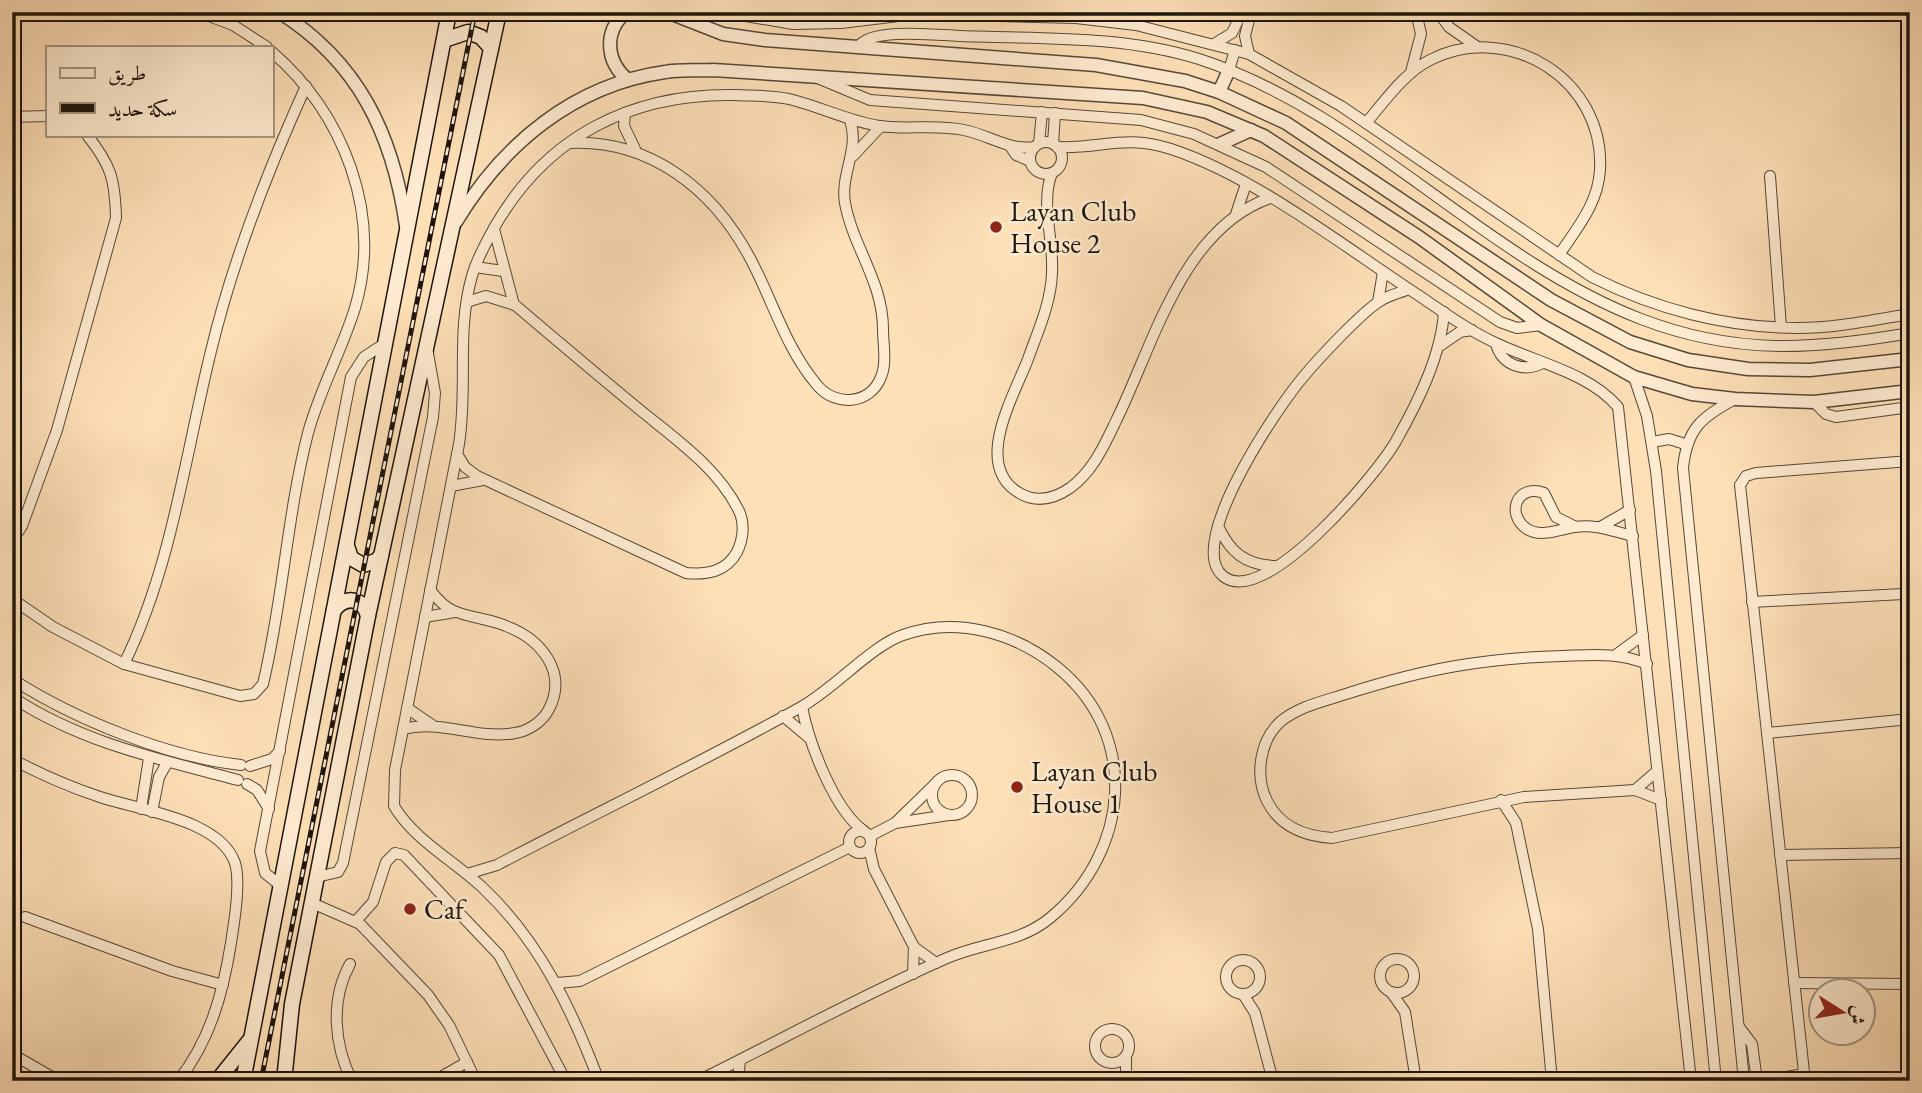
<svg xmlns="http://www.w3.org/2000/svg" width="1922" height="1093" viewBox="0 0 1922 1093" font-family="'EB Garamond',Amiri,serif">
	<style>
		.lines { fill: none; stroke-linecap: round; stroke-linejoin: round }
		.minor-casing { stroke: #564738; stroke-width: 12 }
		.tertiary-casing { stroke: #564738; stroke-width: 15 }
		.secondary-casing { stroke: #1e140d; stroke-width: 17 }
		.minor { stroke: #feebd0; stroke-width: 10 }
		.tertiary { stroke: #feebd0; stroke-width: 12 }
		.secondary { stroke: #feebd0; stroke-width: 14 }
		.rail-casing { stroke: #1e140d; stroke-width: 5 }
		.rail { stroke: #feebd0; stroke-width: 2.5; stroke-dasharray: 8; stroke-linecap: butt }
		.poi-dot { fill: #8f2418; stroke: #feebd0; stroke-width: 2.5 }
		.labels { text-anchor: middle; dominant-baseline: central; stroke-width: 5; stroke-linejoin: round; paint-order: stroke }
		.poi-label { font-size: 28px; fill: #1e140d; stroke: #feebd0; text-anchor: start }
	</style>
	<rect width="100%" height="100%" fill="#fee0b7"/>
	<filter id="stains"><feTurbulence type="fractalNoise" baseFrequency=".00286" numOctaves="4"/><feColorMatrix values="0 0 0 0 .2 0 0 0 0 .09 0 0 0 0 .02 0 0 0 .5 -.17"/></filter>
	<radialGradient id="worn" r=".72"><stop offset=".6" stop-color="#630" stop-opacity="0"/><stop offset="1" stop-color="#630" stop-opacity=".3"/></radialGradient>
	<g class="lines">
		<g class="minor-casing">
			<g id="minor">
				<path d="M198,12L233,25L267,47"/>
				<path d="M722,12L793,24L841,23L915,14L1076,18L1136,25L1249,54L1341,106L1592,277C1655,309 1727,328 1798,328C1836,328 1873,320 1910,314"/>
				<path d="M1438,12L1449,27L1476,46"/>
				<path d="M1214,44L1232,33L1242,12"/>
				<path d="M858,47C870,27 938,35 961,36C1039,39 1124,35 1199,59C1363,112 1481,257 1641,319C1735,355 1812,350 1910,333"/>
				<path d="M1249,54L1245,36L1251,12"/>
				<path d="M1229,70L1235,50"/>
				<path d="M1411,72L1421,34L1416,12"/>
				<path d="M815,77L870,100L1141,120L1194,134L1266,167L1500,322L1517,328L1541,325"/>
				<path d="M625,113L624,126L635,149"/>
				<path d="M12,117L47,116"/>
				<path d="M1366,123C1385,101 1404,73 1430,60C1509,20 1605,80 1600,170C1598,204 1577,228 1559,255"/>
				<circle cx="1046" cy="158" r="16"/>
				<path d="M569,143C650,139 713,189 750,258C773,301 785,347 817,385C835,407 870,405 881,377C887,363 883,344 883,329C883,282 853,247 845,203C840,174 860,149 850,120"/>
				<path d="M1039,144L1042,112"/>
				<path d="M1053,144L1055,113"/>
				<path d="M1010,146L1016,155L1030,161"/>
				<path d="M1057,147C1103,149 1123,134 1171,149C1256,177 1346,248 1421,297C1446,314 1471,332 1498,344C1538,363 1589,373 1618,407L1691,1081"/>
				<path d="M853,156L881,126"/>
				<path d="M1052,173C1040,203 1054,240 1052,273C1051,303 1038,331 1028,359C1014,396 971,467 1021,494C1038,503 1054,499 1070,488C1092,472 1103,448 1115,423C1153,347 1181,229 1270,198"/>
				<path d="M1770,176L1781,327"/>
				<path d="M1236,214L1246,184"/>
				<path d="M494,229L514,305"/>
				<path d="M475,267L503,271"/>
				<path d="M1409,289C1400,293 1389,295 1380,301C1362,312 1319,358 1304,376C1279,405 1184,544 1223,576C1264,610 1378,473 1396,441C1418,402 1441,356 1444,312"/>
				<path d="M1378,302L1383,272"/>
				<path d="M1496,344C1502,365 1523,373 1543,363"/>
				<path d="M1441,345L1460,332L1472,330"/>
				<path d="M1634,377L1647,416L1656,471L1716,1081"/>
				<path d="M1735,399C1701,417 1687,429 1683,468L1744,1081"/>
				<path d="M1814,402L1826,414L1836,417L1910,407"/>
				<path d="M1652,442L1669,439L1685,444"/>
				<path d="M457,454L465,467L477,476L686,573C707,575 726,572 737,552C743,540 745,524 739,511C717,466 671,436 634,405C594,372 554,338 515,305L486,296L467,302"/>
				<path d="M451,486L483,480"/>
				<path d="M1218,526C1230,552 1245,565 1275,566"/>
				<path d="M1602,526L1630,510"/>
				<path d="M1576,527L1556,517L1544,493C1517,483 1505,514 1527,529C1541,538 1560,529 1575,527C1597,524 1612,531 1633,536"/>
				<path d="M12,541L22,526L57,430L116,218C115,179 111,165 87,135"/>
				<path d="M12,599L53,627L124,664L240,696L254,694L263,684C283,601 287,515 308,433C320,389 342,350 355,308C383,214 344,114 271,51"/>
				<path d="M1752,602L1903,594"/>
				<path d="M425,617L455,612"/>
				<path d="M1617,654L1643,635"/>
				<path d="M124,664C172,566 185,456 211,351C233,259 267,172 306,86"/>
				<path d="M1647,664C1619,652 1592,655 1563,656C1483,658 1425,669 1349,693C1325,701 1299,706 1280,722C1259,742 1255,776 1267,801C1280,827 1304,836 1332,838L1524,797L1635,790L1661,800"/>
				<path d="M12,679C74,719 167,757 241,765"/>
				<path d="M12,697C82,743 159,759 238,780"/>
				<path d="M802,707C809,743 834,810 864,831"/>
				<path d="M407,708L432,725"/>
				<path d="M783,716L808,737"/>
				<path d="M403,729C441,719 477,740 515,733C529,731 543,721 549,709C568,672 541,639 506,626C490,619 471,618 454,611C444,607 437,599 430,590"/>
				<path d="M1767,733L1910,719"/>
				<path d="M12,759C40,774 70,787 100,797C138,810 220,819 235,863C241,883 234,923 231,943C223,993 210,1041 178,1081"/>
				<path d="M250,766L272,759L280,751"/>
				<circle cx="952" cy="795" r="20"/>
				<path d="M247,784L257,790L269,809"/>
				<path d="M1635,790L1657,771"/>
				<path d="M1501,800L1516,823L1538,929L1552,1081"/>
				<path d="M141,809L149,758"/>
				<path d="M152,812L159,777L167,763"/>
				<path d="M895,823L949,815"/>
				<circle cx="860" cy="842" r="11"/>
				<path d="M870,836L895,823L935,784"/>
				<path d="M869,848L874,869L914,947L936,963"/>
				<path d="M1780,855L1910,853"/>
				<path d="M467,874L497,865C598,812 702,762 801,707C835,688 871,646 903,635C957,616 1015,633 1057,667C1141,735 1130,852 1050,918C1020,943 981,943 947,958C862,995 781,1040 698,1081"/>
				<path d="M317,877L338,872L343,863L433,417L435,393L428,353"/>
				<path d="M281,886L265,873L260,851L351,377L364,357L384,344"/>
				<path d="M312,903L360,924L428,995L449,1025L476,1081"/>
				<path d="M25,917L172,971L223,985"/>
				<path d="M356,921L373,902L386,862L395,853L404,855L499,955L566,1081"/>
				<circle cx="1397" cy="976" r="17"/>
				<circle cx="1243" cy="977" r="17"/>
				<path d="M350,964C330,1000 334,1045 352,1081"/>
				<path d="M913,974L914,947"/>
				<path d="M557,983L580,981L850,847"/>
				<path d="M1794,983L1910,984"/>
				<path d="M1391,992L1405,1012L1416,1081"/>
				<path d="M1243,994L1255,1013L1273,1081"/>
				<path d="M1739,1027L1752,1044L1757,1081"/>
				<circle cx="1112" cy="1046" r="17"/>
				<path d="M12,1054L59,1081"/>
				<path d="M1126,1057V1081"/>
				<path d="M434,1081L467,1062"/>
				<path d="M599,1081C572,1010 540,942 484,889C456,862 414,840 394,806L395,770L459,444C468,387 456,332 472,276C477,258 486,243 494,228C546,136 632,93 735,95C755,96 775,95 793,100C823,108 849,121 879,126C907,130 936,124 964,130C989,135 1009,151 1035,147"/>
				<path d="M738,1081L740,1060"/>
				<path d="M1762,1081L1804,1074"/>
				<path d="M1805,1081L1740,485L1746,476L1756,473L1910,461"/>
			</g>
		</g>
		<g class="tertiary-casing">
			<g id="tertiary">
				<path d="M279,12C359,62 393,135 406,226"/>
				<path d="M626,12C603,32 606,62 628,80"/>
				<path d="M667,12L723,34L765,40L1096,65L1185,81L1219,92L1286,123L1551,300L1630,342L1688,360L1748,369L1810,370L1910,359"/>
				<path d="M1219,92L1229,70"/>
				<path d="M1220,144L1251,130"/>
				<path d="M456,222C502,145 573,85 665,72C680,69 697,71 713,70L1143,98L1207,112L1264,136L1419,237L1541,325L1634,377L1692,394L1735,399L1814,402L1910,391"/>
			</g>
		</g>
		<g class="secondary-casing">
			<g id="secondary">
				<path d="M444,40L468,32L481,37L491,48"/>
				<path d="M347,546L351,558L363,565L376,561L381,556"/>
				<path d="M334,610C346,595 363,598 368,616"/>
				<path d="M217,1081L249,1041"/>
				<path d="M243,1081L449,12"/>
				<path d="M284,1081L292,1004L368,616L499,12"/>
			</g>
		</g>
		<use href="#minor" class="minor"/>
		<use href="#tertiary" class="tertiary"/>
		<use href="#secondary" class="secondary"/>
		<g class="rail-casing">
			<path id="rail" d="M261,1081L475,12"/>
		</g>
		<use href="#rail" class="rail"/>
	</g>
	<g class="poi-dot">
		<circle cx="996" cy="227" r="7"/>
		<circle cx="1017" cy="787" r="7"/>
		<circle cx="410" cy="909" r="7"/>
	</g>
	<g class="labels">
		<g class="poi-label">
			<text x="1010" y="211">Layan Club<tspan x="1010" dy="32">House 2</tspan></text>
			<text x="1031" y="771">Layan Club<tspan x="1031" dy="32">House 1</tspan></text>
			<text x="424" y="909">Caf</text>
		</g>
	</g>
	<rect width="1922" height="1093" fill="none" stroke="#fee0b7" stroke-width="42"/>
	<rect x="14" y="14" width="1894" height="1065" fill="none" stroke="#1e140d" stroke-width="3.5"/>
	<rect x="21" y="21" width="1880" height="1051" fill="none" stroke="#1e140d" stroke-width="2"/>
	<rect x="46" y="46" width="228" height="91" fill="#feebd0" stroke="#a49582" stroke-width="2"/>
	<rect x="60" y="68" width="35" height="10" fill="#feebd0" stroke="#a49582" stroke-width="2"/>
	<text x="108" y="80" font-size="21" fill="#1e140d">طريق</text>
	<rect x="60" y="103" width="35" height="10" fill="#1e140d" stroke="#a49582" stroke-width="2"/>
	<text x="108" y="116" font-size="21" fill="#1e140d">سكة حديد</text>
	<g transform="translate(1842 1012) rotate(101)"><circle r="33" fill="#feebd0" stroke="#a49582" stroke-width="2"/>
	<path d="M0-5L12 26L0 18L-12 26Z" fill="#8f2418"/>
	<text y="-10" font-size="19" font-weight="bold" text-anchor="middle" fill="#1e140d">ش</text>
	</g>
	<rect width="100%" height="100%" filter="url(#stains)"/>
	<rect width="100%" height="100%" fill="url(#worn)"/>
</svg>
